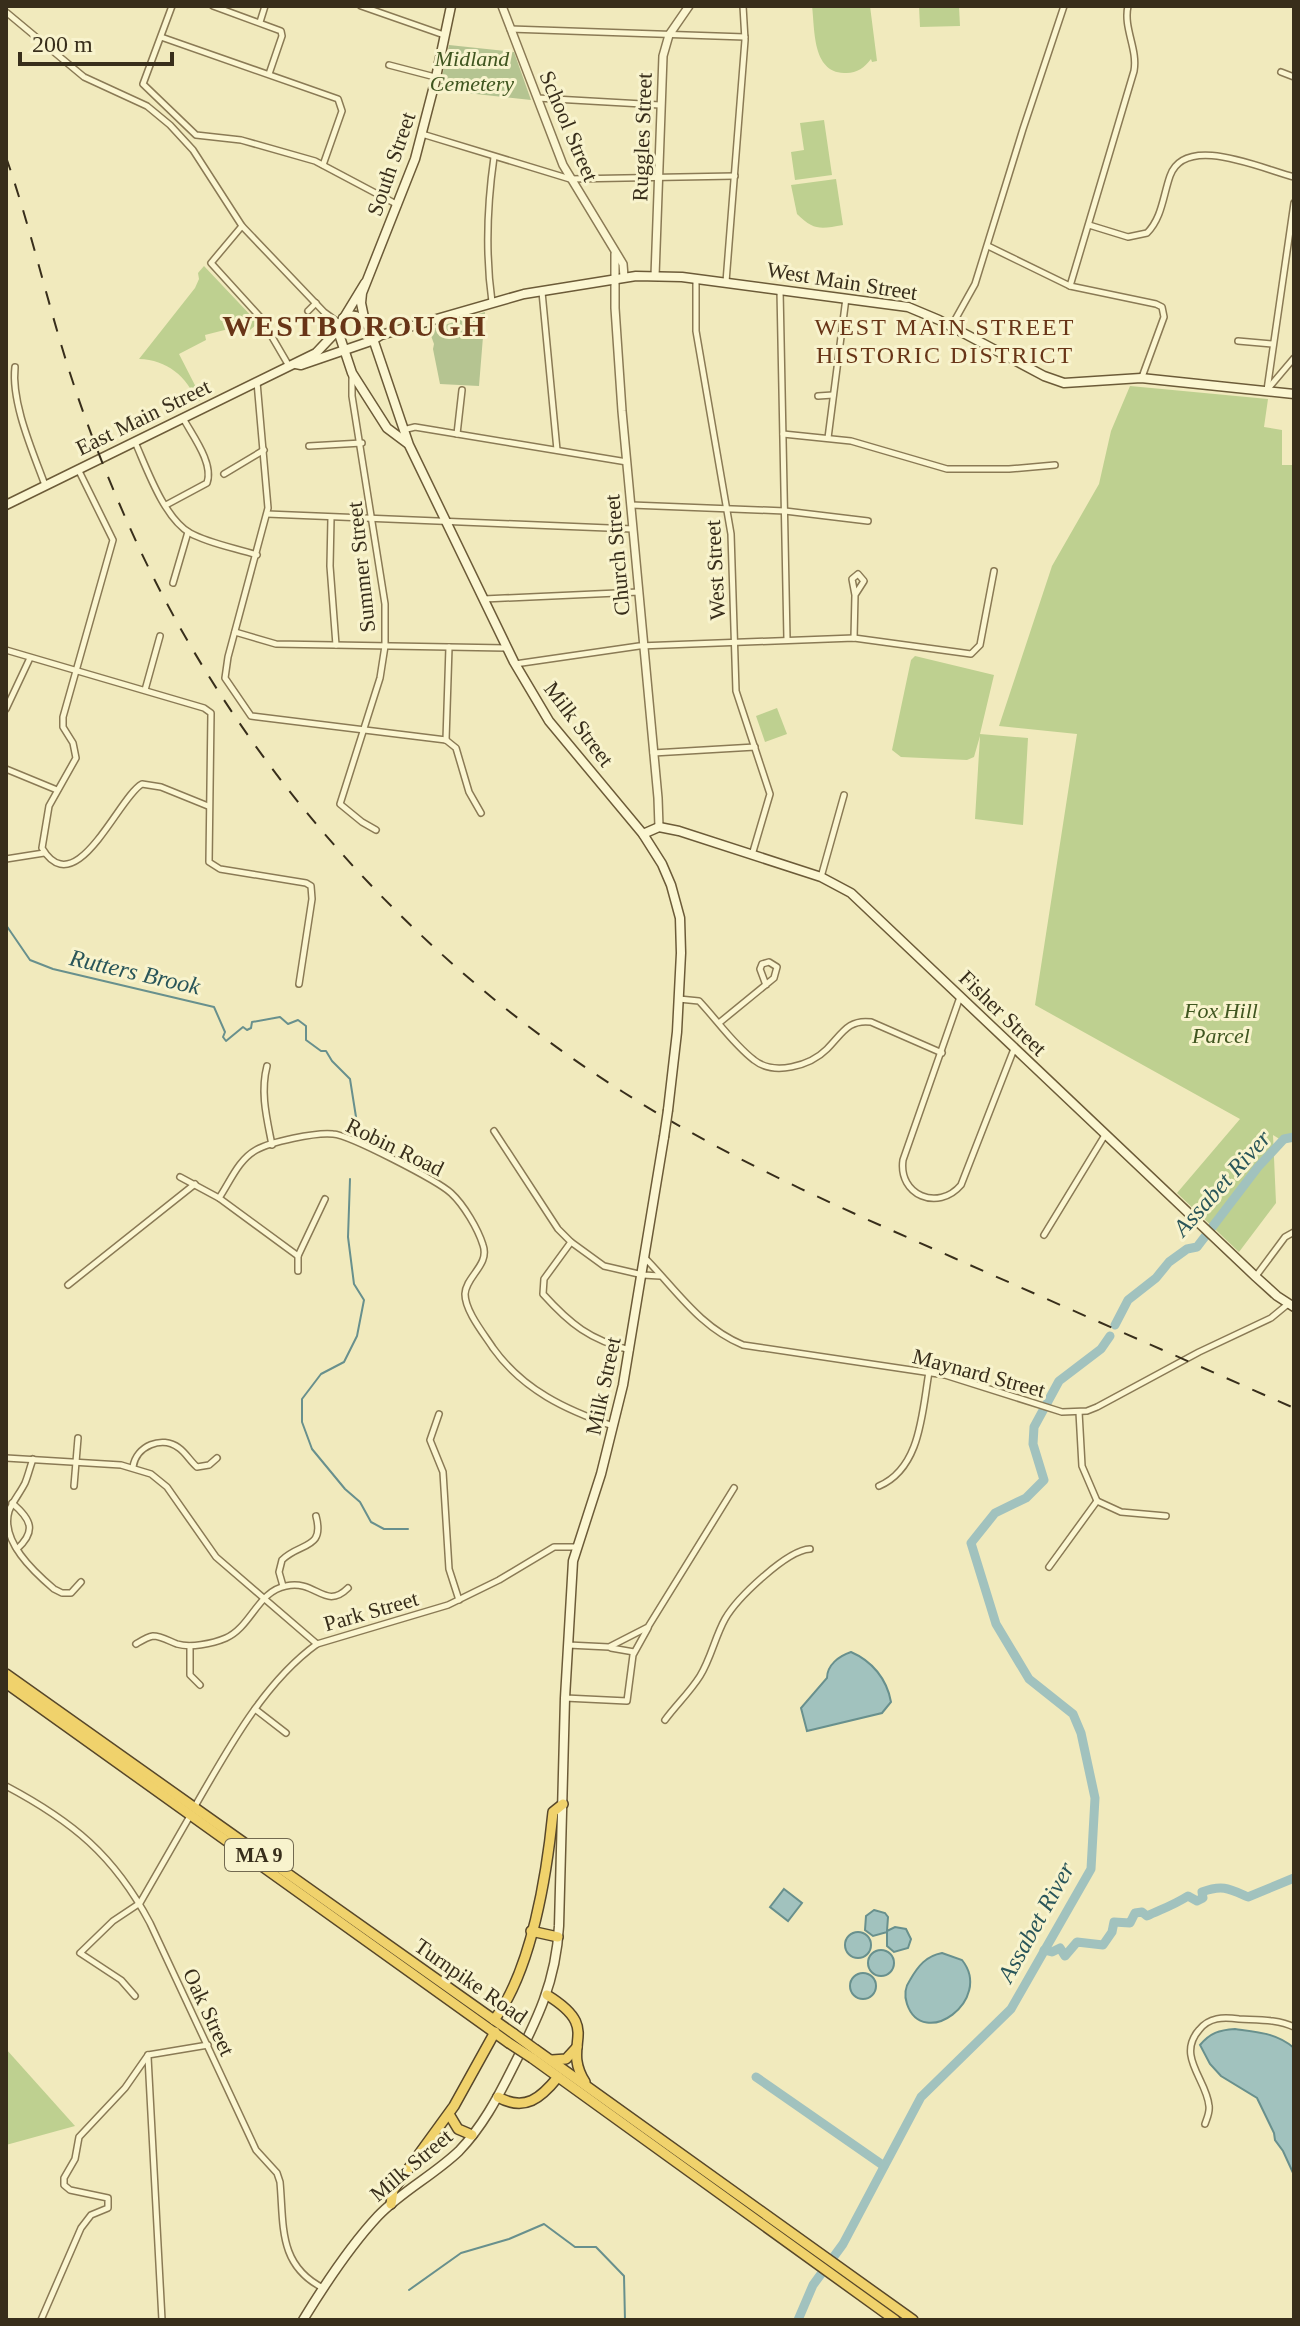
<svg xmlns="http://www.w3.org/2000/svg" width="1300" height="2326" viewBox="0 0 1300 2326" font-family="'Times New Roman',serif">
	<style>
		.green { fill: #bed090 }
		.cemetery { fill: #b5c491 }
		.water { fill: #a1c2be; stroke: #68908d; stroke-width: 2 }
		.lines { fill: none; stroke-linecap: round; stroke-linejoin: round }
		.stream { stroke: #68908d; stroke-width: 2 }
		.river { stroke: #a1c2be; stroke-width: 9 }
		.minor-casing { stroke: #8a7a55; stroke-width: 8 }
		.tertiary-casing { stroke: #8a7a55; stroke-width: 10 }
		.secondary-casing { stroke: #6c5b38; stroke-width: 11 }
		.trunk-casing { stroke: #57472a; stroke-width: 12 }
		.minor { stroke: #fbf6d1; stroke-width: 5 }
		.tertiary { stroke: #fbf6d1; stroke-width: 7 }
		.secondary { stroke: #fbf6d1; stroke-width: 8 }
		.trunk { stroke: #f0d26c; stroke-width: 9 }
		.rail { stroke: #382e1b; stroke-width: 2; stroke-dasharray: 14 14; stroke-linecap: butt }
		.secondary-bridge-casing { stroke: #6c5b38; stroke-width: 11; stroke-linecap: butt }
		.trunk-bridge-casing { stroke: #57472a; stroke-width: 12; stroke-linecap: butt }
		.secondary-bridge { stroke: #fbf6d1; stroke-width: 8 }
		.trunk-bridge { stroke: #f0d26c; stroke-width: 9 }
		.labels { text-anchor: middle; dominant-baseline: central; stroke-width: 6; stroke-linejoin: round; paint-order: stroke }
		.shield { fill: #f8f3cd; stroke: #726950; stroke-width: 2 }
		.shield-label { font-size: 20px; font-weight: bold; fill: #382e1b }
		.park-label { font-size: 22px; font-style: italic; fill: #405620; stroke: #f8f3cd }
		.street-label { font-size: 22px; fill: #382e1b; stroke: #f8f3cd }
		.neighbourhood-label { font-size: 24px; letter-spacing: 2px; fill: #683517; stroke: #f8f3cd }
		.water-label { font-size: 24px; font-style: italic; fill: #295559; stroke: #f8f3cd }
		.district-label { font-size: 30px; font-weight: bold; letter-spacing: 2px; fill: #683517; stroke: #f8f3cd }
	</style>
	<rect width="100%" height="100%" fill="#f1eabd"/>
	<g class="green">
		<path d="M812,6H870L877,61L872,62L871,59C864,68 856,74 844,73C812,72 815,29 812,6Z"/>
		<path d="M919,6H959L960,26L920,27Z"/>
		<path d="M824,120L832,175L795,180L791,152L804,150L800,123Z"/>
		<path d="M836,179L843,225C821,229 814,231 797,214L791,185Z"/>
		<path d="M204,266L258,323L250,330L248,324L205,335L206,340L179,354L202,399L197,402C187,376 167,360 139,359L195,288L199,279L198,273Z"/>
		<path d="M1130,386L1268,399L1264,427L1282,430V465H1294V1132L1281,1140L1273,1135L1276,1203L1239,1252L1177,1193L1240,1119L1035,1005L1077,734L999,726L1052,566L1099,484L1111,431Z"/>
		<path d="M915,656L994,675L980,734L1028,738L1023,825L975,819L980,736L974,757L967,760L901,757L892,750L911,660Z"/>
		<path d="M777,708L787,734L765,742L756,716Z"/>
		<path d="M6,2049L75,2126L6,2145Z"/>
	</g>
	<g class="cemetery">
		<path d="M449,45L514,52L531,100L439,90Z"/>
		<path d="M485,312L479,386L440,384L433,349L434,344L429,330Z"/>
	</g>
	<g class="water">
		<path d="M851,1652C872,1661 887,1679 891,1702L882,1713L807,1731L801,1708L827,1678C827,1665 839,1656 851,1652Z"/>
		<path d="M784,1889L802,1903L788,1921L770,1907Z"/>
		<path d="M874,1910L885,1913L888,1917L887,1931L895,1927L906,1929L911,1939L908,1948L894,1952L887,1946V1932L873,1936L865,1930L866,1916Z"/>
		<circle cx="858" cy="1945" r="13"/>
		<circle cx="881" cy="1963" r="13"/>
		<path d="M942,1953L962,1960C994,2000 923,2051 907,2004C904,1995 905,1987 910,1980C918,1966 926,1956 942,1953Z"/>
		<circle cx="863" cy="1986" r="13"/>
		<path d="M1235,2029C1257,2032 1277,2033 1294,2048V2175L1283,2151L1275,2140L1274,2133L1257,2098L1221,2076L1210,2064L1200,2045C1210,2033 1219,2030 1235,2029Z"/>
	</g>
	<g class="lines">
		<g class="stream">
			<path d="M6,925L30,960L53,969L214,1007L225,1032L223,1037L226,1041L243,1027L247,1030L251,1028L252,1022L280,1017L288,1024L298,1020L306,1026V1040L321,1051H326L332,1061L350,1079L359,1136"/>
			<path d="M350,1179L348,1237L354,1284L364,1300L357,1336L344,1362L321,1374L302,1399V1422L312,1449L345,1489L360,1502L371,1522L384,1529H408"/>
			<path d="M409,2290L461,2253L509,2239L544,2224L575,2247H596L624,2276L625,2320"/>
		</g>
		<g class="river">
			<path d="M1115,1325L1128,1300L1156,1278L1169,1262L1187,1249L1197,1247L1258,1167L1284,1139L1294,1137"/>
			<path d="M1044,1950L1052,1952L1060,1948L1065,1956L1077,1942L1103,1945L1112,1932L1114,1922L1130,1923L1135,1913L1142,1912L1147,1916C1162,1909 1174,1905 1188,1896L1197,1901L1203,1898L1202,1892C1223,1884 1230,1889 1248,1897L1294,1878"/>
			<path d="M756,2077L884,2166"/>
			<path d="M798,2320L813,2285L843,2244L921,2097L1011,2009L1091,1869L1095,1798L1081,1733L1073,1714L1029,1679L996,1624L971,1543L995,1513L1026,1498L1044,1480L1033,1444L1034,1427L1059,1381L1101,1349L1110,1336"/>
		</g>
		<g class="minor-casing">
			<g id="minor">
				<path d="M172,6L143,84L196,135L241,140L315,161L398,205"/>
				<path d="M213,6L281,31L282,36L269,74"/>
				<path d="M361,6L444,35"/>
				<path d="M6,12L84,77L147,106L170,125L193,150L242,226L324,312L339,323"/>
				<path d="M260,22L265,6"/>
				<path d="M510,29L745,37"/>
				<path d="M161,37L338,99L342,111L323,165"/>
				<path d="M389,65L435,77"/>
				<path d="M1281,72L1294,77"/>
				<path d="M537,98L660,105"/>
				<path d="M422,134L570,179L735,176"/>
				<path d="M1089,225L1128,237L1147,233C1162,218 1163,196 1170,176C1185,133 1262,169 1294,177"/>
				<path d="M242,226L211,263L261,318L289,366"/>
				<path d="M988,246L1070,286L1156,304L1162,307L1164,317L1142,377"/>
				<path d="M696,279V331L731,534L736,691L770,794L752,855"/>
				<path d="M726,282L745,40L743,6"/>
				<path d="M1070,286L1134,71C1138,49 1123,28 1128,6"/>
				<path d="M780,290L787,639"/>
				<path d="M542,292L557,450"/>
				<path d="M492,302C485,252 487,206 494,157"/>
				<path d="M308,311L316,303"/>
				<path d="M951,327L975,284L1023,129L1064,6"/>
				<path d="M1238,341L1273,344"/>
				<path d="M15,367C11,403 33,452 45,485"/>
				<path d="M352,374V396L385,604V646L380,678L340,804L362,822L376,830"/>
				<path d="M257,382L268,508L228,657L225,678L251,716L446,740"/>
				<path d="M1267,390L1294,203"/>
				<path d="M1267,390L1294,358"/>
				<path d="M818,396L833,395"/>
				<path d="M403,430L415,427L627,462"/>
				<path d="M457,434L462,390"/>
				<path d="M783,434L851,441L947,469H1009L1055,465"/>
				<path d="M828,438L846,298"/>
				<path d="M135,442C147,469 164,518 190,533C210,544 236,548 257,555"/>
				<path d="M309,446L362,443"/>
				<path d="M78,469L113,540L63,717V727L73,743L76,758L49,806L42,848C76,905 119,796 142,784L161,787L208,806"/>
				<path d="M224,474L264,450"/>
				<path d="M166,505L207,483C214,463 192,435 183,418"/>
				<path d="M631,505L785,511L868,521"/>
				<path d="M267,514L633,529"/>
				<path d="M331,518L330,566L336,645"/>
				<path d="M173,583L188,532"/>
				<path d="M484,599L639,592"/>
				<path d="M235,632L276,644L506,648"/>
				<path d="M854,638L855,595L864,581L858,574L852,579L855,595"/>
				<path d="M6,650L204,708L211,713L209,862L220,869L306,883L311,886L312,899L299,984"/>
				<path d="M515,664L639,646L854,638L971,654L980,645L994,571"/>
				<path d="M145,690L160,636"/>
				<path d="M6,709L30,658"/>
				<path d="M446,740L449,647"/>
				<path d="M446,740L456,748L469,792L481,813"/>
				<path d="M653,753L755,747"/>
				<path d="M6,769L57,790"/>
				<path d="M6,859L44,853"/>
				<path d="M821,877L844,795"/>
				<path d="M960,997L903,1160C898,1195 938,1212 961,1185L1014,1049"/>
				<path d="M679,999L699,1001C717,1020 733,1044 754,1060C774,1076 810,1066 827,1049C842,1034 848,1019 871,1022L942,1053"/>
				<path d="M719,1023L774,978L777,967L769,962L762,964L760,969L766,985"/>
				<path d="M267,1066C260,1093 267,1119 272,1145"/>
				<path d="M494,1131L558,1229L571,1242"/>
				<path d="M180,1177L219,1198L298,1256"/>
				<path d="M219,1198C230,1182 238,1160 256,1150C270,1142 316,1132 333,1134C350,1135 438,1181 451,1193C464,1205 478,1229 483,1245C490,1265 466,1276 465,1294C465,1311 484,1334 493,1348C523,1390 566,1410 613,1426"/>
				<path d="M1044,1235L1105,1135"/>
				<path d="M646,1259C677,1291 700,1327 743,1345L945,1375L1062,1412L1087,1411L1097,1407L1199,1352L1271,1318L1288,1304"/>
				<path d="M298,1271V1256L325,1199"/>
				<path d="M1256,1276L1285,1237L1294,1232"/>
				<path d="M68,1285L195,1184"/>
				<path d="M630,1350C590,1340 570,1324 543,1294L544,1279L571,1242L604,1266L643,1275L660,1276"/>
				<path d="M1079,1412L1082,1466L1097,1501"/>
				<path d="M439,1414L430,1440L443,1472L449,1569L459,1600"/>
				<path d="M6,1458L121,1465L151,1474L167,1487L216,1557L317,1644"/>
				<path d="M33,1459C30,1467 28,1476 25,1483C20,1493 13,1501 9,1511C0,1541 34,1572 54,1589L62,1593H71L81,1582"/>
				<path d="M133,1467C136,1446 162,1435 179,1448C186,1453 190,1461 197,1467L209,1465L217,1458"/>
				<path d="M74,1486L78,1438"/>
				<path d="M879,1486C921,1468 922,1412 929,1372"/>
				<path d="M1097,1501L1121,1512L1166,1516"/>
				<path d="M12,1503C31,1519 37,1531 17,1549"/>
				<path d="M1049,1567L1097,1501"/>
				<path d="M283,1586L279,1572L282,1560C300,1542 325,1550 316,1516"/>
				<path d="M136,1644C141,1641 147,1637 153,1636C161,1636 169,1641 177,1644C190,1648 212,1644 226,1638C251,1627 258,1591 286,1586C316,1579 325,1611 348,1588"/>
				<path d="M568,1645L609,1647L648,1627L734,1488"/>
				<path d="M190,1646V1675L200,1685"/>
				<path d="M611,1648L634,1652"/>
				<path d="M565,1698L627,1701L633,1655L648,1628"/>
				<path d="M255,1709L286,1733"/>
				<path d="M665,1720C676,1705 690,1692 700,1676C711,1658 715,1637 725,1619C737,1598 787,1550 810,1549"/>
				<path d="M6,1786C72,1821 114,1855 150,1923L256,2150L277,2173L280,2182C284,2226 278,2265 323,2288"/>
				<path d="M194,1808C227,1751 263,1683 317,1644L448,1605L499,1580L554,1547H576"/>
				<path d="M135,1996L121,1980L80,1953L113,1921L140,1903L190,1816"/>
				<path d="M148,2055L208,2045"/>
				<path d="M148,2057L162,2320"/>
				<path d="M1205,2124C1207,2118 1210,2112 1209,2106C1207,2080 1176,2056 1199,2030C1209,2017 1223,2017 1239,2019C1257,2020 1278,2019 1294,2027"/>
				<path d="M41,2320L81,2228L91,2215L108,2208V2198L70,2190L64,2185V2178L75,2159L79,2137L125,2088L148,2055"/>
			</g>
		</g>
		<g class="tertiary-casing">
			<g id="tertiary">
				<path d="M502,6L563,165L623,264L624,277"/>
				<path d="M615,254V308L622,411L658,798L659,827"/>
				<path d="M655,276L663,56L669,35L689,6"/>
			</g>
		</g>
		<g class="secondary-casing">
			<g id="secondary">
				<path d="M343,318C354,312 362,317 369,327L409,445L514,662L549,721L643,834L662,864L671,885L680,918L681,953L677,1032L668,1110"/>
				<path d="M365,322L361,303L362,293L415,159L435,82L451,6"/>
				<path d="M337,328L352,373L387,428L407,443"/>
				<path d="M296,364L301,365L371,341L381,335L524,294L636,276L682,277L908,307L939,320L1044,376L1064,383L1141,378L1294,394"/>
				<path d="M6,505L316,353L334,334L365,283"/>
				<path d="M643,834L659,827L679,831L821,877L851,893L1256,1277L1277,1296L1294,1307"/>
				<path d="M303,2320C325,2284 349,2247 378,2216C402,2191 434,2175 459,2151C482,2127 497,2099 512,2069C537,2020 556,1982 559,1926L565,1698L573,1561L601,1474L623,1385L664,1137"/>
			</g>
		</g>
		<g class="trunk-casing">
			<g id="trunk">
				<path d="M6,1674L514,2034"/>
				<path d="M6,1683L509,2043"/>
				<path d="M531,1931L558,1937"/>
				<path d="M547,1995C604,2030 560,2042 585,2082"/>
				<path d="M494,2020C532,1970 547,1873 553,1812L563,1804"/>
				<path d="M536,2050L913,2320"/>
				<path d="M532,2058L895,2320"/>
				<path d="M552,2060L566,2059L577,2047"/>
				<path d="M498,2097C525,2112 541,2098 558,2077"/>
				<path d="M449,2114L458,2129L472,2135"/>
				<path d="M391,2204L393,2190L454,2106L495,2032"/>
			</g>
		</g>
		<use href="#minor" class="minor"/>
		<use href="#tertiary" class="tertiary"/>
		<use href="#secondary" class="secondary"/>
		<use href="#trunk" class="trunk"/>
		<path class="rail" d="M6,157C30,226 46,297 68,367C88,430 113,492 141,552C245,772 417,962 623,1092C728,1159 841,1208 954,1258C1067,1308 1181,1358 1294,1408"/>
		<g class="secondary-bridge-casing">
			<path id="secondary-bridge" d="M664,1137L668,1110"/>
		</g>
		<g class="trunk-bridge-casing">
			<g id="trunk-bridge">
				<path d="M514,2034L536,2050"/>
				<path d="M509,2043L532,2058"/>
			</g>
		</g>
		<use href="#secondary-bridge" class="secondary-bridge"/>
		<use href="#trunk-bridge" class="trunk-bridge"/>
	</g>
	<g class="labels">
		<rect class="shield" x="225" y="1839" width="68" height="32" rx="6"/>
		<g class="shield-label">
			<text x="259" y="1855">MA 9</text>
		</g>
		<g class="park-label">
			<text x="472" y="58">Midland<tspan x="472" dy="25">Cemetery</tspan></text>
			<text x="1221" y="1010">Fox Hill<tspan x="1221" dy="25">Parcel</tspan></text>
		</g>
		<g class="street-label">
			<text transform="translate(569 126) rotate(67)">School Street</text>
			<text transform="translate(642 137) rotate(-88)">Ruggles Street</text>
			<text transform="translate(391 164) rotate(-71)">South Street</text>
			<text transform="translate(842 281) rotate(9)">West Main Street</text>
			<text transform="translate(143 417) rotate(-26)">East Main Street</text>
			<text transform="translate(617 555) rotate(-95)">Church Street</text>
			<text transform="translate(361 567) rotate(-96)">Summer Street</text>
			<text transform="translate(715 570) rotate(-93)">West Street</text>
			<text transform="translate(579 724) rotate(53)">Milk Street</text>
			<text transform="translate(1003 1013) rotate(44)">Fisher Street</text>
			<text transform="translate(395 1147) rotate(26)">Robin Road</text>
			<text transform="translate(979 1373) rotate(15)">Maynard Street</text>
			<text transform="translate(603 1386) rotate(-78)">Milk Street</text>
			<text transform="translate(371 1611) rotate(-16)">Park Street</text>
			<text transform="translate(471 1981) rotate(35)">Turnpike Road</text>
			<text transform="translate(209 2012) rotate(65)">Oak Street</text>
			<text transform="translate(411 2165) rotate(-40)">Milk Street</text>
		</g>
		<g class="neighbourhood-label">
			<text x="945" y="327">WEST MAIN STREET<tspan x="945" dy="28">HISTORIC DISTRICT</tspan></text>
		</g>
		<g class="water-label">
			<text transform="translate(135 972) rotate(13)">Rutters Brook</text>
			<text transform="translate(1222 1183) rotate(-48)">Assabet River</text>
			<text transform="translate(1036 1922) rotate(-61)">Assabet River</text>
		</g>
		<g class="district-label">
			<text x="355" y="325">WESTBOROUGH</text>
		</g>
	</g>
	<rect width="1300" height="2326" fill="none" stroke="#382e1b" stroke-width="16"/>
	<path d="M20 52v12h152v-12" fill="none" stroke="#382e1b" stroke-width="4"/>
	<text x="32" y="52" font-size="24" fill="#382e1b" stroke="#f8f3cd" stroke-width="6" paint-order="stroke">200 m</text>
</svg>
